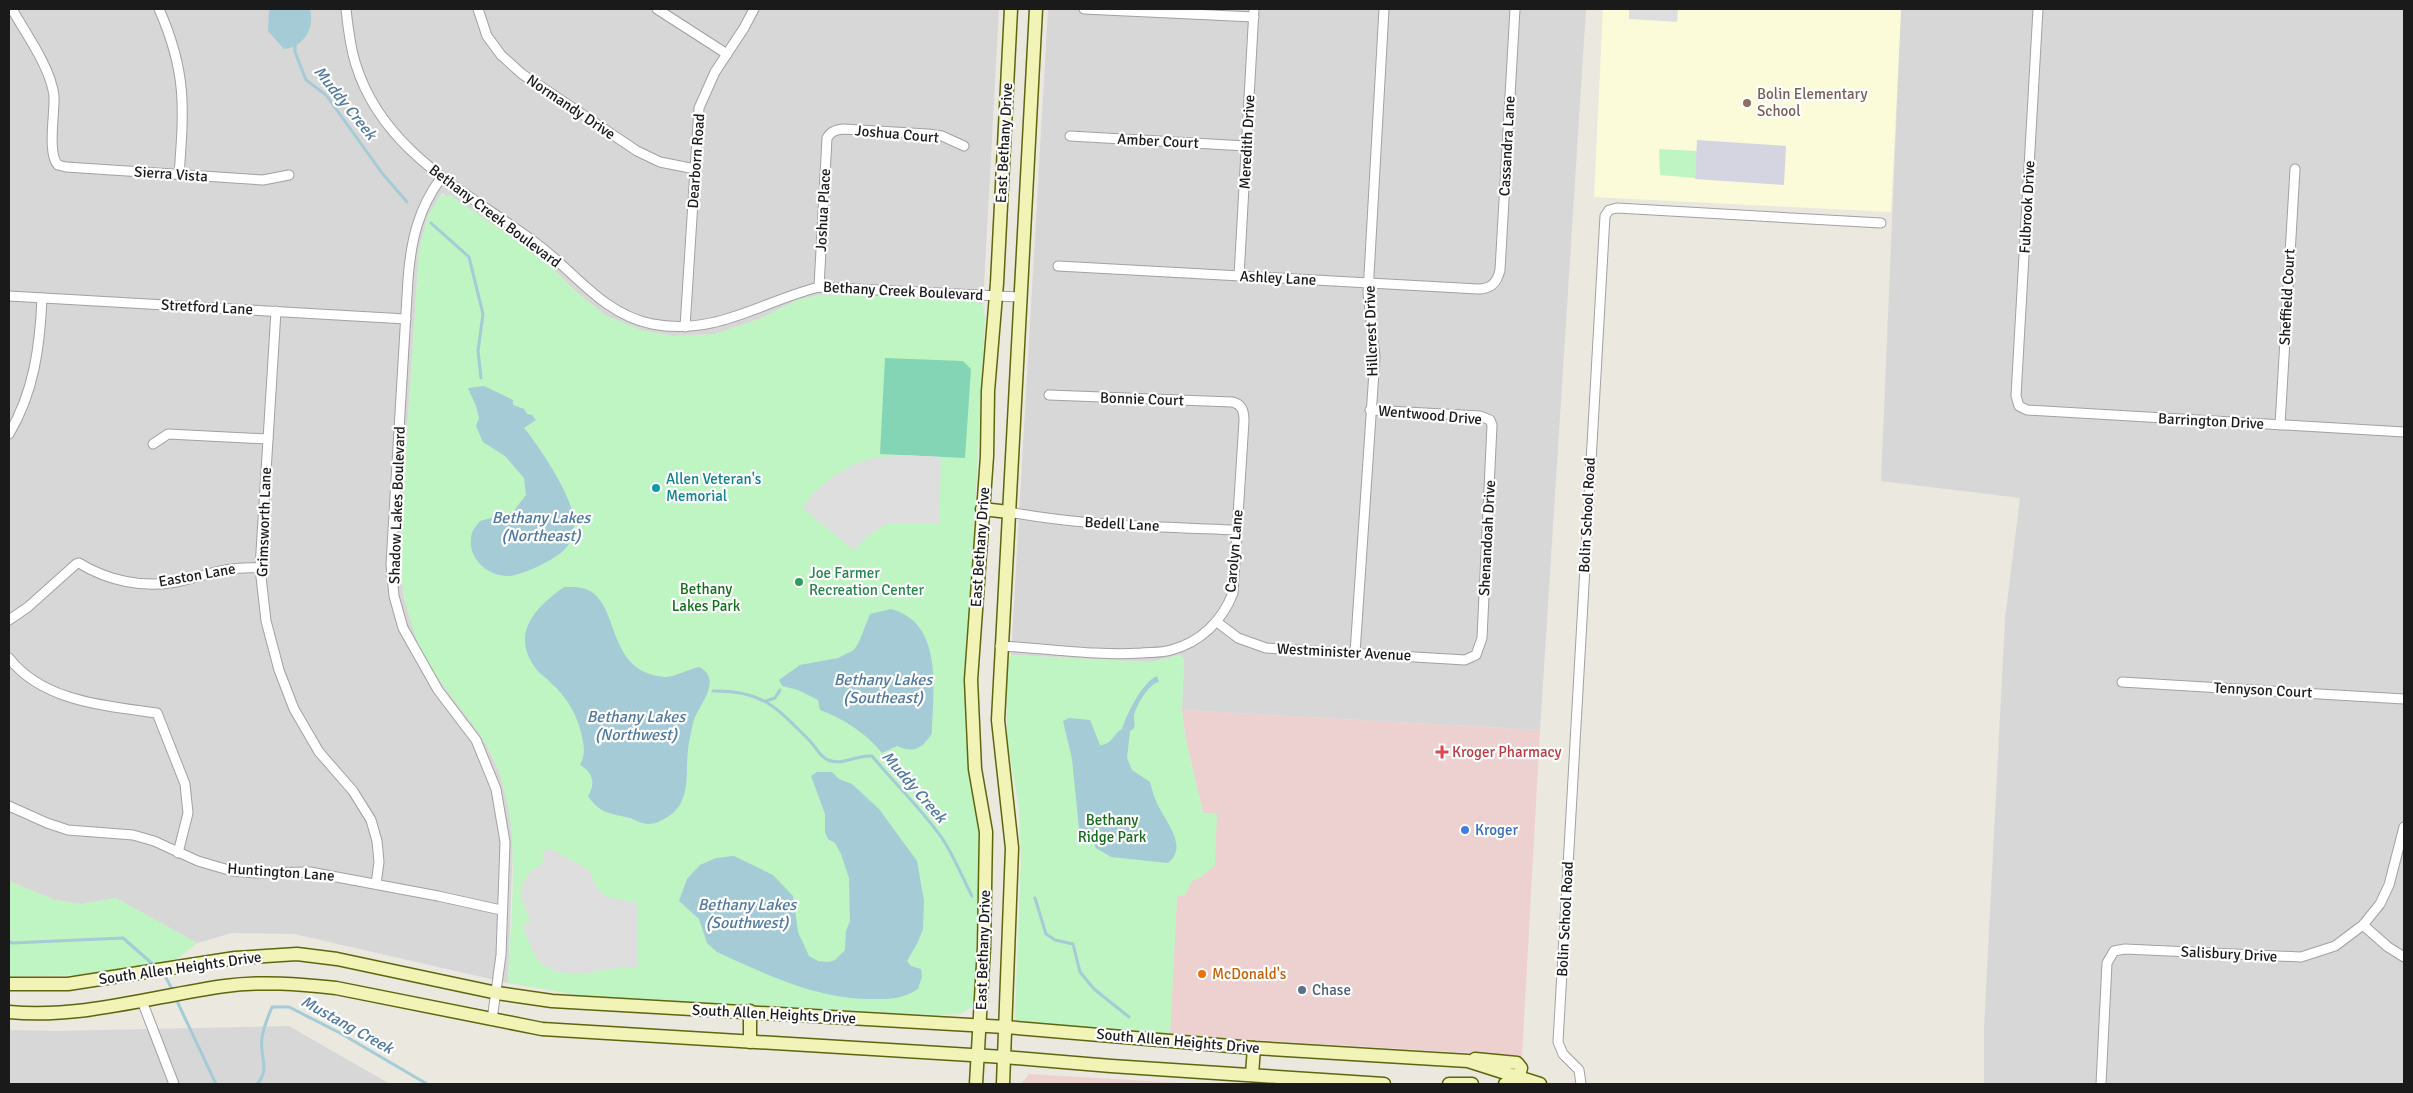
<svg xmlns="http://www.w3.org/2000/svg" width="2413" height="1093" viewBox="0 0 2413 1093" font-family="Signika,sans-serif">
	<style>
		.residential { fill: #d8d7d7 }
		.commercial { fill: #ecd1d0 }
		.education { fill: #fcfbd9 }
		.park { fill: #bff4c3 }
		.pitch { fill: #84d5b5 }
		.parking { fill: #dedede }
		.plaza { fill: #d5d5e1 }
		.water { fill: #a4cbd6 }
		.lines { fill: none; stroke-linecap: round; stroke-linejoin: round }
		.stream { stroke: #a4cbd6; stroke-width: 3 }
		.minor-casing { stroke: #a1a1a1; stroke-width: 11 }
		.secondary-casing { stroke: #5d660d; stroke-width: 15 }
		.minor { stroke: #fff; stroke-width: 9 }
		.secondary { stroke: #f1f3b7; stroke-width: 12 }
		.education-dot { fill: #8d6e63; stroke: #fff; stroke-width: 2 }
		.culture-dot { fill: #0f9aa8; stroke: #fff; stroke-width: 2 }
		.leisure-dot { fill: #2e9e5b; stroke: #fff; stroke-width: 2 }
		.health-dot { fill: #e0444e; stroke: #fff; stroke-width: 2 }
		.shop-dot { fill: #3f7fe0; stroke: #fff; stroke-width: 2 }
		.food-dot { fill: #e8710a; stroke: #fff; stroke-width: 2 }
		.service-dot { fill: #5c6f8a; stroke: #fff; stroke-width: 2 }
		.labels { text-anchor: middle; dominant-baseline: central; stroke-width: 4.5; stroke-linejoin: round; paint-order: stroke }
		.education-label { font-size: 15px; fill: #785e54; stroke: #fff; text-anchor: start }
		.street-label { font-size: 15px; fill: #1a1a1a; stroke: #fff }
		.culture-label { font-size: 15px; fill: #0d838f; stroke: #fff; text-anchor: start }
		.leisure-label { font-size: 15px; fill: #27864d; stroke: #fff; text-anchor: start }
		.park-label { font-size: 15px; fill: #136e1a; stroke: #fff }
		.health-label { font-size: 15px; fill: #be3a42; stroke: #fff; text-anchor: start }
		.shop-label { font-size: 15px; fill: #366cbe; stroke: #fff; text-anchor: start }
		.food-label { font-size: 15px; fill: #c56008; stroke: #fff; text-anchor: start }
		.service-label { font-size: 15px; fill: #4e5e75; stroke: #fff; text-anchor: start }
		.water-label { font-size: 16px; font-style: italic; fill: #5079a1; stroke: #fff }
	</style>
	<rect width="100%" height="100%" fill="#ebe8e0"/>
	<g class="residential">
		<path d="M9,9H999L983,305L975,302L845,294L820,295L797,300L759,319L715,334L673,336L640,330L605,315L574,290L548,264L533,252L442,193L428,216L419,250L400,537L401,576L404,598L419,646L436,675L480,732L499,771L510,812L513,843L508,983L294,934L232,933L197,943L116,898L81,904L55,900L9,881Z"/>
		<path d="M1048,9H1586L1540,730L1182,710L1184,660L1180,655L1151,662L1011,655Z"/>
		<path d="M1901,9H2404V1084H1984V1028L2005,619L2020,498L1881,481Z"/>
		<path d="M289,1026L390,1084H9V1030L54,1031Z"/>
	</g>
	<g class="commercial">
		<path d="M1182,710L1540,730L1522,1056L1170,1035L1177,895H1185L1192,881L1201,877L1217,814L1203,813L1185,736Z"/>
		<path d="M1029,1074L1196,1084H1021Z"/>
	</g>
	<path class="education" d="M1603,9H1901L1891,212L1594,197Z"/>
	<g class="park">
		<path d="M1659,149L1697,151L1695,178L1660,175Z"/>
		<path d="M450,195L533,252L548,264L574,290L605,315L641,330L673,336L715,334L759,319L797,300L820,295L845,294L975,302L983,305L985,318L965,701V732L980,844L974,1006L960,1014L935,1015L583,996L508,983C510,914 522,839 499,772C486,734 457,707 435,674C411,638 403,599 399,556L419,250L428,216L440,196Z"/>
		<path d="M1011,655L1151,662L1180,655L1184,659L1182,710L1185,736L1203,813L1217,814L1215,865L1201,877L1192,881L1185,895L1177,896L1170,1035L1021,1022L1015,1019L1021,858L1019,808L1007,738L1006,664Z"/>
		<path d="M9,881L55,900L81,904L116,898L197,943L177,959L105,974L9,977Z"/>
	</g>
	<path class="pitch" d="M885,358L963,361L971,369L965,458L880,454Z"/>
	<g class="parking">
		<path d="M1629,9H1678L1677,22L1629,19Z"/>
		<path d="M904,455L941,457L939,523H888L866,537L854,550L802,508L814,492L834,476L853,465L873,458Z"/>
		<path d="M551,849L589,870L596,887L606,897L638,903L637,968L620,967L583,974L556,972L542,964L535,956L522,925L530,921L522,899V885L530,871L544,863L542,851Z"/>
	</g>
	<path class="plaza" d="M1697,140L1786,146L1784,185L1695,179Z"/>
	<g class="water">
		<path d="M269,9H310C315,28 304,47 284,49L268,31Z"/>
		<path d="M484,386L513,400V405L524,409L527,414L532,415L536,420L524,428C539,446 577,502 574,526C574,533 570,545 564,550C554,560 523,575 509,576C487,577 465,556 472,533C473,529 478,524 480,521L513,512L526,495L524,478L505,456L483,442L476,426L479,418L476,406L468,388Z"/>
		<path d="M564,587C573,587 581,586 590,591C620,608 607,673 665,677C676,677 688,669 699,667C724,680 698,705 693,723C691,732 689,741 688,749C685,775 692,803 666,818C660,821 655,824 648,824C642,824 636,820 630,818C611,813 601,815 588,796C596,784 593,772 580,765C586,753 584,745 581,732C576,713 566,696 551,683C547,678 541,675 537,670C509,634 535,608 564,587Z"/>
		<path d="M891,609C944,623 933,691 932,733C923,748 914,754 897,746L882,753C866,733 844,719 820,710L818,700L798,690L782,686L779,680L800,665L838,658L854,650L859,642L870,614Z"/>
		<path d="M1157,676L1159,682C1150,682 1134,708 1134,717C1134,721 1135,723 1134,728L1130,731L1127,758L1132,770L1150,782C1152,788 1153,795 1156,801C1163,819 1190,846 1168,863L1111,857L1096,848L1092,839L1079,828L1072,759L1063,721L1069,718L1090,720L1100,745C1112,745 1113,734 1122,729C1126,715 1143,681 1157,676Z"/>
		<path d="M817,772H832L839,779L852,784L879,809L917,861L924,901L923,929L918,942L907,961L911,966L921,969L922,977L918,989C905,998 892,999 877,999C818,1000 770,976 717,952L707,943L699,919L679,901L687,879L700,865L716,858L734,856L773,875L793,896L798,932L809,956L818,961L829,962L835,960L845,950L846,931L850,921L849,878L841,854L835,843L828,839L825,832V814L811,776Z"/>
	</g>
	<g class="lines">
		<g class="stream">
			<path d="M295,44V52L306,80L326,95L382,173L407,202"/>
			<path d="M431,223L469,257L483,314L478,351L481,378"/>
			<path d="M713,691C763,690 777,708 810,741C817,748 819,756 828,760C843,766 855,755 872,756C895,784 921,808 942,838C954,856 962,877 972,896"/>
			<path d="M766,701L775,698L780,690"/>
			<path d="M1035,898L1046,934L1055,940L1073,944L1080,972L1094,989L1129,1017"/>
			<path d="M9,941L12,943L123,938L156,967"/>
			<path d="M163,972L173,991"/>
			<path d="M176,999L216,1084"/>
			<path d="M257,1084C271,1069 259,1056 262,1038C263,1028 268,1017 272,1007H289L340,1033L427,1084"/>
		</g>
		<g class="minor-casing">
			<g id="minor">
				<path d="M12,9C26,34 51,68 54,96C55,112 47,154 58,165L66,167L263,180L289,175"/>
				<path d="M159,9C187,72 184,108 179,175"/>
				<path d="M346,9C348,27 350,47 356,65C384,155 472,194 541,247C577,275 604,314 652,324C716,336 760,302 819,287L1020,297"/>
				<path d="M478,9L487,36L501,55L522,74L637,151L660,162L695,169"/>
				<path d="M657,9L727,54"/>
				<path d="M1084,9L1254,17"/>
				<path d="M2038,9L2016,396L2019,406L2027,410L2404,432"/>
				<path d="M1070,136L1246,146"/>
				<path d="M441,178C418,209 411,241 408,279L391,564L394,596L403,628L438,690L476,740L496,789L505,842L501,955L492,1020"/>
				<path d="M1058,266L1478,289C1491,289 1497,283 1500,270L1515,9"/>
				<path d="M1239,276L1254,9"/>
				<path d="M819,287L827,138C831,131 836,130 843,129L928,134L942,136L964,146"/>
				<path d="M9,296L406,319"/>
				<path d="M276,311L260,568L266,621L279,670L294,709L319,752L353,791L371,820L377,841L379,862L376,884"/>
				<path d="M685,327L699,108L715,72L744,28L754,9"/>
				<path d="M2280,425L2295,169"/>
				<path d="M9,434C34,392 40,346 42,298"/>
				<path d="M153,444L168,434L268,439"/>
				<path d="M1009,512C1084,526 1160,527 1236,530"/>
				<path d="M9,620L28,607L76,564L79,563C108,581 143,588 176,582C209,575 225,566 260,568"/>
				<path d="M1217,622L1238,638L1266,648L1465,660L1476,655L1482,638L1492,425L1490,420L1480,416L1370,410"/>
				<path d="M1000,646C1047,648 1094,656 1141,653C1151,652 1162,653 1171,650C1201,642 1222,621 1233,593L1244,421C1244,411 1242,404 1232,402L1049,395"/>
				<path d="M1355,653L1375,357L1368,293L1384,9"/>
				<path d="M9,658C43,702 107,706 157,713L185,784L188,813L178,853"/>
				<path d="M2122,682L2404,699"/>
				<path d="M9,806L47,823L68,830L133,835L154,841L198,861L232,871L256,873L310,872L438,896L501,910"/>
				<path d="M2363,925L2388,947L2404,957"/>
				<path d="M142,1001L174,1084"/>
				<path d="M1581,1084L1579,1070L1563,1054L1558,1042L1605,216L1609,210L1617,208L1881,223"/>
				<path d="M2101,1084L2107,963L2114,951L2125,949L2301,957L2335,946L2363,925L2380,904L2389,885L2404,827"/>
			</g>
		</g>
		<g class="secondary-casing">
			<g id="secondary">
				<path d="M982,509L1009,512"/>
				<path d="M9,984H68L235,958L297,954L337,959L497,993L552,1001L1005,1027L1254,1048L1468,1061L1540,1084"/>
				<path d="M9,1012C82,1019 153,996 225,986C262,981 299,984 336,988L542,1029L1004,1057L1111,1066L1384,1084"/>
				<path d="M750,1042V1011"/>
				<path d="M1475,1059L1517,1063L1521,1068L1519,1075L1505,1084"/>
				<path d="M1252,1074L1254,1048"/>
				<path d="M976,1084L984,947L986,832L975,769L971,680L987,456L988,391L997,283L1011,9"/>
				<path d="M1003,1084L1012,848L998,720L1036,9"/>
				<path d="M1449,1084H1472"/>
			</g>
		</g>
		<use href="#minor" class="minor"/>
		<use href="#secondary" class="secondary"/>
	</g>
	<circle class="education-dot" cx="1747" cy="103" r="5"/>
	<circle class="culture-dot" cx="656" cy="488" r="5"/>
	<circle class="leisure-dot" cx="799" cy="582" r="5"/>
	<path class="health-dot" d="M1439.5 744.5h5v5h5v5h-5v5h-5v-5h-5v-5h5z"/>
	<circle class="shop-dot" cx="1465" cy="830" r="5"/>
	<circle class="food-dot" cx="1202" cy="974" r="5"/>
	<circle class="service-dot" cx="1302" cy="990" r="5"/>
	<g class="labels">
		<g class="education-label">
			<text x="1757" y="94">Bolin Elementary<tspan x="1757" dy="17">School</tspan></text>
		</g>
		<g class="street-label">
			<text transform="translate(571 107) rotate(34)">Normandy Drive</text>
			<text transform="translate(897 134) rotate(5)">Joshua Court</text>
			<text transform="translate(1158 141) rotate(3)">Amber Court</text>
			<text transform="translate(1247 142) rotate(-87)">Meredith Drive</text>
			<text transform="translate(1004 143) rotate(-87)">East Bethany Drive</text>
			<text transform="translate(1507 146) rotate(-87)">Cassandra Lane</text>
			<text transform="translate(696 161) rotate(-86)">Dearborn Road</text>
			<text transform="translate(171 174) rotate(4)">Sierra Vista</text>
			<text transform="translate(2027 207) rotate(-87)">Fulbrook Drive</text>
			<text transform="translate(823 210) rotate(-87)">Joshua Place</text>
			<text transform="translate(495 216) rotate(37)">Bethany Creek Boulevard</text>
			<text transform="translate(1278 278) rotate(3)">Ashley Lane</text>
			<text transform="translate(903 291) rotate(3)">Bethany Creek Boulevard</text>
			<text transform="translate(2287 297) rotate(-87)">Sheffield Court</text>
			<text transform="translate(207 307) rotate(3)">Stretford Lane</text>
			<text transform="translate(1371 331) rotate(-92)">Hillcrest Drive</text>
			<text transform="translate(1142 399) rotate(2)">Bonnie Court</text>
			<text transform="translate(1430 415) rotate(5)">Wentwood Drive</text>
			<text transform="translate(2211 421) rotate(3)">Barrington Drive</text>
			<text transform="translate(397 505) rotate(-88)">Shadow Lakes Boulevard</text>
			<text transform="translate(1587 515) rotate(-87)">Bolin School Road</text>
			<text transform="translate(264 522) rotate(-88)">Grimsworth Lane</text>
			<text transform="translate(1122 524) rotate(3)">Bedell Lane</text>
			<text transform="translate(1487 538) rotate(-87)">Shenandoah Drive</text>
			<text transform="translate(980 547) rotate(-86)">East Bethany Drive</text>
			<text transform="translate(1234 551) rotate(-85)">Carolyn Lane</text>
			<text transform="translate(197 575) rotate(-10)">Easton Lane</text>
			<text transform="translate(1344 652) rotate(3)">Westminister Avenue</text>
			<text transform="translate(2263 690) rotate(3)">Tennyson Court</text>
			<text transform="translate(281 872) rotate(4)">Huntington Lane</text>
			<text transform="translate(1565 919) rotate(-87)">Bolin School Road</text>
			<text transform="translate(983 950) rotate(-88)">East Bethany Drive</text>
			<text transform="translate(2229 954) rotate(3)">Salisbury Drive</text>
			<text transform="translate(180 968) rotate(-8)">South Allen Heights Drive</text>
			<text transform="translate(774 1014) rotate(3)">South Allen Heights Drive</text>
			<text transform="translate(1178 1041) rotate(5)">South Allen Heights Drive</text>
		</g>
		<g class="culture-label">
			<text x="666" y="479">Allen Veteran's<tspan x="666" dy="17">Memorial</tspan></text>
		</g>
		<g class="leisure-label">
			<text x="809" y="573">Joe Farmer<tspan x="809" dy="17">Recreation Center</tspan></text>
		</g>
		<g class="park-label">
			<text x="706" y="589">Bethany<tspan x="706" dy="17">Lakes Park</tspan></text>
			<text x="1112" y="820">Bethany<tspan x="1112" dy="17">Ridge Park</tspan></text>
		</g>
		<g class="health-label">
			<text x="1452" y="752">Kroger Pharmacy</text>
		</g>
		<g class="shop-label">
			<text x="1475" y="830">Kroger</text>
		</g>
		<g class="food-label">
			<text x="1212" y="974">McDonald's</text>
		</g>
		<g class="service-label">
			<text x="1312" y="990">Chase</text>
		</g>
		<g class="water-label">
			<text transform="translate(345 103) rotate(51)">Muddy Creek</text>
			<text x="541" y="518">Bethany Lakes<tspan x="541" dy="18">(Northeast)</tspan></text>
			<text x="883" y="680">Bethany Lakes<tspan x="883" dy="18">(Southeast)</tspan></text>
			<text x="636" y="717">Bethany Lakes<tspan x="636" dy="18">(Northwest)</tspan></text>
			<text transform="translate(914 787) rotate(49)">Muddy Creek</text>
			<text x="747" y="905">Bethany Lakes<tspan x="747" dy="18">(Southwest)</tspan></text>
			<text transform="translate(347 1025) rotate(29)">Mustang Creek</text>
		</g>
	</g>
	<rect width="2413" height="1093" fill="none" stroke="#1a1a1a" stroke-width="20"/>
</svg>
